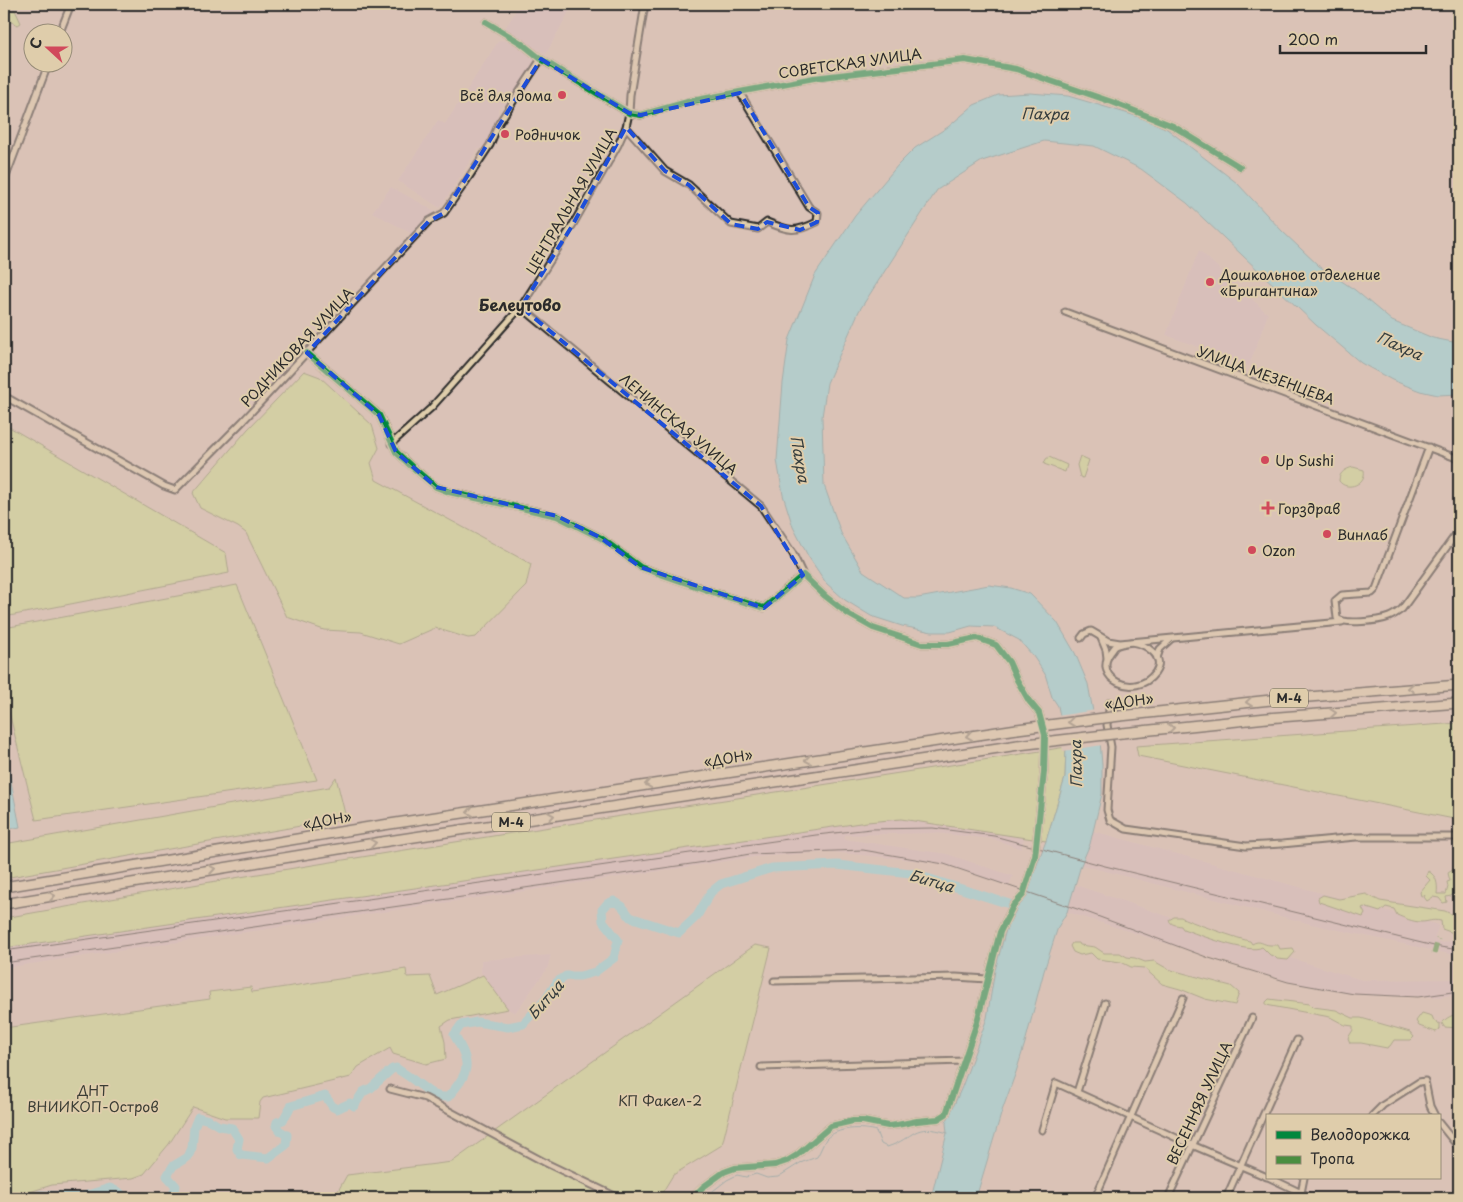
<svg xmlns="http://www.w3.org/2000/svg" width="1463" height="1202" viewBox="0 0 1463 1202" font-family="'Playpen Sans',sans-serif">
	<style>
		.built { fill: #d6babf }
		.green { fill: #cadb8f; stroke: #7a835d }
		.water { fill: #87d7e2; stroke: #629299 }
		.pier { fill: #dac2b7 }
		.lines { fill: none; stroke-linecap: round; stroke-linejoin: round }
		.stream { stroke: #629299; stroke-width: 1 }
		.river { stroke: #87d7e2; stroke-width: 9 }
		.street-casing { stroke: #2b2b2b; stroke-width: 9 }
		.highway-casing { stroke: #2b2b2b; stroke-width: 12 }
		.street { stroke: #dfcdab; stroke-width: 5 }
		.highway { stroke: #dfcdab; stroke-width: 9 }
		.rail { stroke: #2b2b2b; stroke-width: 1 }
		.highway-bridge-casing { stroke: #2b2b2b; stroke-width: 12; stroke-linecap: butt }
		.highway-bridge { stroke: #dfcdab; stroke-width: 9 }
		.quiet { stroke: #4a8e3f; stroke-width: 5; stroke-dasharray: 10 5; stroke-linecap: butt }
		.cycleway-casing { stroke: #dfcdab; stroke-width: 9 }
		.cycleway { stroke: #00873e; stroke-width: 6 }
		.oneway { stroke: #857c6b }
		.marked { fill: none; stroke: #1d4ed8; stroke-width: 4; stroke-dasharray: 10 6; stroke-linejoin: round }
		.poi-dot { fill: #d1495b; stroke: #dfcdab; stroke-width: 2 }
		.labels { text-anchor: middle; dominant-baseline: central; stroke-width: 4; stroke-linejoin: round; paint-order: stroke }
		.shield { fill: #dfcdab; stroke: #615c51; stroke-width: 1 }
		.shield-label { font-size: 12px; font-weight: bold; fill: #2b2b2b }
		.street-label { font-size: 14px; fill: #2b2b2b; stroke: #dfcdab }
		.poi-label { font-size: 14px; fill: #2b2b2b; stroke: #dfcdab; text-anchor: start }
		.park-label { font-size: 14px; fill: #3b3d35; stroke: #dfcdab }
		.water-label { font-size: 15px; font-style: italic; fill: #343c3d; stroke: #dfcdab }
		.quarter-label { font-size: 16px; font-weight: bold; fill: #2b2b2b; stroke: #dfcdab }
	</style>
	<rect width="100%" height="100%" fill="#dac2b7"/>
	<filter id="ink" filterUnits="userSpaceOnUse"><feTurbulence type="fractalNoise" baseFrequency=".02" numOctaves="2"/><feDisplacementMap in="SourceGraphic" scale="10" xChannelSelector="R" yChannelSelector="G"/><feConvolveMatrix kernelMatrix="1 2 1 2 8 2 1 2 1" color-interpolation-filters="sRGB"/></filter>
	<g filter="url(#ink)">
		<g class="built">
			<path d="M520,4H573L546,54L504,30Z"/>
			<path d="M499,40L508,41L535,57L534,62L508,103L498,108V118L492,126L488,145L477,150L440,208L398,181L438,120L445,124Z"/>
			<path d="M391,187L437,212L414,235L372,212Z"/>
			<path d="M1199,250L1268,314L1249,366L1166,335Z"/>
			<path d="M1459,551V635L1456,637L1451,610V578Z"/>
			<path d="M901,819L1024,838L1021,849L993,839L934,833L845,835L844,839L947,854L1013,876L1009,886L946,865L922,861L830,852L755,857L4,968V948L867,822Z"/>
			<path d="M1093,831L1439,925L1435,937L1436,941L1443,943L1449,941L1459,942V956L1315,925L1081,865L1090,844Z"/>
			<path d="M1076,885L1281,955L1362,980L1459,979V994L1441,997L1358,995L1290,982L1067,912Z"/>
			<path d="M551,955L547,969L515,1013L508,1009L481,972V960Z"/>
		</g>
		<g class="green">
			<path d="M15,10L21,23L18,25L4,19V11Z"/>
			<path d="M304,371L320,377L372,425L379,448L371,463L376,480L531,564L526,586L476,637L468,638L435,628L399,644L361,632L324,630L287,617L246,533L238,527L200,508L193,493L248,429Z"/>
			<path d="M4,424L226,553L229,573L4,617Z"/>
			<path d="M1080,456L1089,460L1083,478L1080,477L1077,465Z"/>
			<path d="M1049,457L1067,465L1065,472L1044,464L1046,459Z"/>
			<path d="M1353,467L1364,470C1367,484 1347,492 1339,481C1339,472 1346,469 1353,467Z"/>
			<path d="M237,585L317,780L36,820L4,692V628Z"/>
			<path d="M1459,723V820L1138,756L1136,746Z"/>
			<path d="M1066,747L1065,778L1046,841L901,819L867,822L4,948V918C357,854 711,803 1066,747Z"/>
			<path d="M336,777L346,818L4,878V844L329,787Z"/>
			<path d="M1454,869L1456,871L1459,869V896L1456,891L1451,896L1446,897L1447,902L1443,903L1439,898L1433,897L1427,901L1424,897L1425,895L1421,896L1420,892L1430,880L1426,876L1428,871C1437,876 1438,884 1437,894H1446L1448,887L1447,882L1450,881L1448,873Z"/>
			<path d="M1366,894L1380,901L1445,911L1451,914L1456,911L1459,914V935L1442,929L1441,921C1431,919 1429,922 1421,922C1413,922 1404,918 1397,915L1394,909L1386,907L1380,912L1364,907L1362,908L1365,914L1363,917L1319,902L1318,898L1323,895L1339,899Z"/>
			<path d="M1174,917H1181C1184,920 1245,941 1250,941L1252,944C1260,939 1263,945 1270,945C1273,945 1276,945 1278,945L1280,949L1293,948L1295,952L1288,960L1277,959L1274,956L1270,955L1262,947C1251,955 1197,934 1183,929L1181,926C1176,925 1171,925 1169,920Z"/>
			<path d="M1072,943H1079L1080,945L1095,947L1104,953H1120L1127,957L1135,958L1145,962L1154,961L1168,969L1231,986L1239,993L1235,1005L1205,999L1180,989L1162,984L1144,968L1131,967L1121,962L1097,959L1091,953L1080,955L1073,952L1070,946Z"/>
			<path d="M755,945L771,948L722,1145L673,1175L659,1198H334L347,1175L452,1162Z"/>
			<path d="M406,969L407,977L430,976L437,995L483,975L508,1009L450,1020L441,1026L445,1042L446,1059L426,1064L393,1054L390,1048L358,1067L351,1077L263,1098L260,1102L258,1118H225L193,1107L169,1144L144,1174L133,1178L52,1185L10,1198H4V1028L210,999L209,992L251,987L252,992Z"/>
			<path d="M1269,999L1310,1004L1313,1007L1336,1010L1353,1018H1361L1410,1032L1414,1037L1411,1040H1394L1390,1046L1387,1048L1361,1043H1350L1348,1038L1353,1030V1026L1345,1025L1330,1017L1266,1005V1002Z"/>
			<path d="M1422,1013L1432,1016L1434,1021L1440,1024V1029L1436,1032L1419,1026L1416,1021Z"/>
			<path d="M1459,1014V1028L1444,1027L1442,1023C1447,1017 1452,1015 1459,1014Z"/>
		</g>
		<g class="water">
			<path d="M1030,93L1068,96L1146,119L1167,129L1237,183L1282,231L1319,266L1355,290L1392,321L1433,338L1453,342L1459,341V394L1438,395L1420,391L1392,380L1361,363L1316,325L1187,203L1141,169L1094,146L1044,141L982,161L937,190L859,311L827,383L822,417L824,485L841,533L863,571L904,598H918L989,585L1011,588L1030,594L1057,622L1075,653L1088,684L1094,717L1099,728L1102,765V794L1090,844L1081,865L1067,912L1058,927L1044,971L1025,1043L1016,1072L1002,1111L976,1198H931L947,1133L946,1123L962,1087L987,1018L995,970L1007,926L1027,891L1046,841L1065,778L1066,747L1058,706L1052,697L1045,674L1033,656L1019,640L994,627L971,626L950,632H932L902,626L871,616L845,600L826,583L808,556L793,527L783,495L777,460L783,383L789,340L815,275L855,216L898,165L915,148L948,127L974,105L998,95Z"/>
			<path d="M4,746L20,827L4,830Z"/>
		</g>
		<path class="pier" d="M1096,710L1101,727L1103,745L1063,751L1057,716Z"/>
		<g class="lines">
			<path class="stream" d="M704,1198L727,1180L737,1175L746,1177L756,1174L767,1178L778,1177L800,1163L817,1157C820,1152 823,1144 826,1139C837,1127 862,1127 876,1131L881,1144L887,1147C916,1138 911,1122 948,1133"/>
			<g class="river">
				<path d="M34,1198L40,1195L81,1197L110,1188L119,1192L125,1198"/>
				<path d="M172,1198L176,1186L167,1176L173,1166L188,1157L192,1148L194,1127L198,1117L209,1120L219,1126L232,1128L239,1139L237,1149L241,1155L268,1158L286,1145L287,1135L280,1131L276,1126L277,1122L283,1120L291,1106L325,1096L333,1107L337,1109L350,1103L354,1106L363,1092L371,1088L392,1069L396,1068C403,1073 410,1077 416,1082C428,1090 433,1098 448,1097C470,1072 472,1064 454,1035L461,1025L477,1022L508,1027L523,1024L546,999L557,982L566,976H580L595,972L614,958L618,940L603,921L602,910L607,904L614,901L622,906L630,917L679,933L697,916L711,892L721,884L772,868L837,865L911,873L1022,908"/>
			</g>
			<g class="street-casing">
				<g id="street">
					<path d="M486,22L521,43L541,59L629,113L641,115L691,101L814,78L965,60L1016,69L1112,102L1173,126L1240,167"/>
					<path d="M60,32L71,4"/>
					<path d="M626,127L665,171L689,185L731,224L758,229L767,222C789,231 795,233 817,222L818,213L809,207L740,93"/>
					<path d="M4,182L49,62"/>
					<path d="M521,307L761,506L793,554L803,575"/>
					<path d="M1065,312L1459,459"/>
					<path d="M307,353L379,415L396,452L411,466L436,487L449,492L557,516L601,538L640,567L724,596L764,608L803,575L825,596L848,614L873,628L922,644H948L977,638L996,645L1009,662L1017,680L1029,701L1039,713L1045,735L1044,772L1035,856L1023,895L1013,906L1000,932L977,1022L946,1114L938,1119L917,1121L897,1125L888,1126L863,1121H853L831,1126L797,1155L787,1161L775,1165L735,1168L724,1172L703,1187L692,1198"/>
					<path d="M4,396L164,486L175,490L243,421L429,221L444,213L465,183L490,145L499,123L541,59"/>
					<path d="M391,444L431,408L521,307L572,226L618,145L626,127L629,113L630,95L645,4"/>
					<path d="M1429,447L1376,589L1372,593L1342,595L1335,601L1337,618C1344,625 1379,621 1389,617C1394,615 1398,612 1402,609L1459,530"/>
					<path d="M1081,638L1084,634L1091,631L1108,641L1120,643L1342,622"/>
					<path d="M1101,638L1106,650L1107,658"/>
					<path d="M1132,642C1145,644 1167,656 1155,673C1135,700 1091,678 1111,652C1113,650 1114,647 1116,646C1120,644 1127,643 1132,642Z"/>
					<path d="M1157,658L1160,649L1171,639"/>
					<path d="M1110,702L1107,725L1111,747L1107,810L1110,820L1126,829L1246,846L1282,844L1356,837H1459"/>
					<path d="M774,981L956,977L987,979"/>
					<path d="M761,1067L964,1061"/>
					<path d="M390,1089L425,1098L546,1163L619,1198"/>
					<path d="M1077,1092L1105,1003"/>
					<path d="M1372,1116L1383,1105L1419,1082L1425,1081L1430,1106L1435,1116"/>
					<path d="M1439,1123L1459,1148"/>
					<path d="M1042,1130L1056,1083L1192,1145L1267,1177"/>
					<path d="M1270,1178L1312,1198"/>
					<path d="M1095,1198L1183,998"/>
					<path d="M1168,1198L1252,1018"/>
					<path d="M1226,1198L1297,1040"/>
					<path d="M1300,1198L1304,1178"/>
				</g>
			</g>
			<g class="highway-casing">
				<g id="highway">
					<path d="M1120,716L1271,700L1459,685"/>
					<path d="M1122,733L1267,718L1459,703"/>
					<path d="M4,887L370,827L1017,729"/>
					<path d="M4,904L375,843L1018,745"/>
				</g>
			</g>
			<use href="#street" class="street"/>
			<use href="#highway" class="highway"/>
			<g class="rail">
				<path d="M4,951L816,835L871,829L933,828L994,836L1105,866L1434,946L1459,950"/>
				<path d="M4,963L698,863L750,854L863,850L944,864L1089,913L1209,958L1288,982L1354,994L1418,997L1459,991"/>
			</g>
			<g class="highway-bridge-casing">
				<g id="highway-bridge">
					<path d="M1017,729L1120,716"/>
					<path d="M1018,745L1122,733"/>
				</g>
			</g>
			<use href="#highway-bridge" class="highway-bridge"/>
			<path class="quiet" d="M1434,954L1438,939"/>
			<g class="cycleway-casing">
				<g id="cycleway">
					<path d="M486,22L521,43L541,59L629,113L641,115L691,101L814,78L965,60L1016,69L1112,102L1173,126L1240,167"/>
					<path d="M307,353L379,415L396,452L411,466L436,487L449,492L557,516L601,538L640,567L724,596L764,608L803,575L825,596L848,614L873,628L922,644H948L977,638L996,645L1009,662L1017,680L1029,701L1039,713L1045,735L1044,772L1035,856L1023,895L1013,906L1000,932L977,1022L946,1114L938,1119L917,1121L897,1125L888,1126L863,1121H853L831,1126L797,1155L787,1161L775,1165L735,1168L724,1172L703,1187L692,1198"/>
				</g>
			</g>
			<use href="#cycleway" class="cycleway"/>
		</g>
		<defs><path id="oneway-chevron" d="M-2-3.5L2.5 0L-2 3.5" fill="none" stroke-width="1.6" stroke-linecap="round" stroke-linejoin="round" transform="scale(1.25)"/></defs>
		<g class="oneway">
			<use href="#oneway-chevron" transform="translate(1411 688) rotate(176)"/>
			<use href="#oneway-chevron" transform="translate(1249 702) rotate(174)"/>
			<use href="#oneway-chevron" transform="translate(1333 713) rotate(-5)"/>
			<use href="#oneway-chevron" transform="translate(1071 722) rotate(173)"/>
			<use href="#oneway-chevron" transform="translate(1171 728) rotate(-6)"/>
			<use href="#oneway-chevron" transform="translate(969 736) rotate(172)"/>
			<use href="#oneway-chevron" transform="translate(808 760) rotate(171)"/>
			<use href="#oneway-chevron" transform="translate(648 784) rotate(171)"/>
			<use href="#oneway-chevron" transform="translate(470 812) rotate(171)"/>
			<use href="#oneway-chevron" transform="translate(551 816) rotate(-9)"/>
			<use href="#oneway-chevron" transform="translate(373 843) rotate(-9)"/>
			<use href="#oneway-chevron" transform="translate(212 869) rotate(-9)"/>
			<use href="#oneway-chevron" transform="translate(52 896) rotate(-9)"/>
		</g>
	</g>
	<path d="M0 0H1463V1202H0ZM541,59L629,113L641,115L740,93L809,207L818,213L817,222L800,230L767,222L758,229L731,224L689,185L665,171L626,127L572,226L521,307L761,506L803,575L764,608L640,567L601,538L557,516L436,487L396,452L379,415L307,353L429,221L444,213Z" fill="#dac2b7" fill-opacity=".55" fill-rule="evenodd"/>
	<path class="marked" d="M541,59L629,113L641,115L740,93L809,207L818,213L817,222L800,230L767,222L758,229L731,224L689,185L665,171L626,127L572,226L521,307L761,506L803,575L764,608L640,567L601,538L557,516L436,487L396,452L379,415L307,353L429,221L444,213Z"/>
	<g class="poi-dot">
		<circle cx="562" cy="95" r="5"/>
		<circle cx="505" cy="134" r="5"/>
		<circle cx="1210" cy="282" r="5"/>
		<circle cx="1265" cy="460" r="5"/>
		<path d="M1265.5 500.5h5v5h5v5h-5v5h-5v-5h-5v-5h5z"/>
		<circle cx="1327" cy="534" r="5"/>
		<circle cx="1252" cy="550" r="5"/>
	</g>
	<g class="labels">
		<g class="shield">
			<rect x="1270" y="688.5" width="38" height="19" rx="4"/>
			<rect x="492" y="812.5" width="38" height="19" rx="4"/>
		</g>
		<g class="shield-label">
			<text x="1289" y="698">М-4</text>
			<text x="511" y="822">М-4</text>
		</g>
		<g class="street-label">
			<text transform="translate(850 63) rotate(-8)">СОВЕТСКАЯ УЛИЦА</text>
			<text transform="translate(571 201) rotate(-60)">ЦЕНТРАЛЬНАЯ УЛИЦА</text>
			<text transform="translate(297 347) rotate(-47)">РОДНИКОВАЯ УЛИЦА</text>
			<text transform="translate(1266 375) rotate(20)">УЛИЦА МЕЗЕНЦЕВА</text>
			<text transform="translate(679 424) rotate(40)">ЛЕНИНСКАЯ УЛИЦА</text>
			<text transform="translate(1129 701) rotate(-7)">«ДОН»</text>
			<text transform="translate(728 758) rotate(-9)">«ДОН»</text>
			<text transform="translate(327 820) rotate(-9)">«ДОН»</text>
			<text transform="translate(1199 1103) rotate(-65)">ВЕСЕННЯЯ УЛИЦА</text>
		</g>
		<g class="poi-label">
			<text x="552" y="95" text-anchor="end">Всё для дома</text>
			<text x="515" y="134">Родничок</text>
			<text x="1220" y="274">Дошкольное отделение<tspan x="1220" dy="16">«Бригантина»</tspan></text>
			<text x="1275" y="460">Up Sushi</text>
			<text x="1278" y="508">Горздрав</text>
			<text x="1337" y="534">Винлаб</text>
			<text x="1262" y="550">Ozon</text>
		</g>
		<g class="park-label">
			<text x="93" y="1090">ДНТ<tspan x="93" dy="16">ВНИИКОП-Остров</tspan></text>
			<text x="660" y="1100">КП Факел-2</text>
		</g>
		<g class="water-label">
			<text transform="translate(1045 113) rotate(1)">Пахра</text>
			<text transform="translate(1400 345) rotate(24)">Пахра</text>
			<text transform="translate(801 459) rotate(80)">Пахра</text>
			<text transform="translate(1075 764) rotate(-91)">Пахра</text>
			<text transform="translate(932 880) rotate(16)">Битца</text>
			<text transform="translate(545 999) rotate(-49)">Битца</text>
		</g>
		<g class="quarter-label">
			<text x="520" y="304">Белеутово</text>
		</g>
	</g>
	<rect width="1463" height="1202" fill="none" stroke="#dfcdab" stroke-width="20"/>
	<rect x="10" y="10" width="1443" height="1182" fill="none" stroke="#2b2b2b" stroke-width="2" filter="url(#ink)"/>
	<rect x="1266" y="1114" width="175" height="65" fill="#dfcdab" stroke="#978c78"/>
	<rect x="1276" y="1131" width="25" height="8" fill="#00873e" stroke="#978c78"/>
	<text x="1310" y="1140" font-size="15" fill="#2b2b2b">Велодорожка</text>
	<rect x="1276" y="1156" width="25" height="8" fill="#4a8e3f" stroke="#978c78"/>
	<text x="1310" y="1164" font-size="15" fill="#2b2b2b">Тропа</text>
	<g transform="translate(48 48) rotate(291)"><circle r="24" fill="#dfcdab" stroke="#978c78"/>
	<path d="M0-4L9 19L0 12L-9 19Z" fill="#d1495b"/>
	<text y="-8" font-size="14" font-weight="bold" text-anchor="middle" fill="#2b2b2b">С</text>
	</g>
	<path d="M1280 45v8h146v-8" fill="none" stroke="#2b2b2b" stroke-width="2.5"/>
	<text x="1288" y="45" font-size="15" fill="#2b2b2b" stroke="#dfcdab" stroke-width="4" paint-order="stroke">200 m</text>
</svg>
